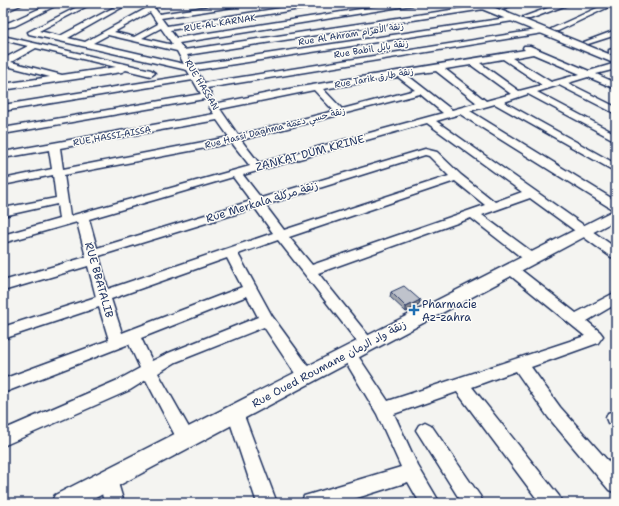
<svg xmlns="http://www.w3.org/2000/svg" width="619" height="506" viewBox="0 0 619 506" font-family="'Shantell Sans','Playpen Sans Arabic',sans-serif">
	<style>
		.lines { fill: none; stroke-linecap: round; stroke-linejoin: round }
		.minor-casing { stroke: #1b2f5e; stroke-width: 3 }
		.tertiary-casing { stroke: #1b2f5e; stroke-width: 3 }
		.secondary-casing { stroke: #1b2f5e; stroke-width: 3 }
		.minor { fill: #fdfcf7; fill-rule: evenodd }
		.tertiary { fill: #fdfcf7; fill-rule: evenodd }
		.secondary { fill: #fdfcf7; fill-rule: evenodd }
		.wall { fill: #a4a8af; stroke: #1b2f5e }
		.shaded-wall { fill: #86888f; stroke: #1b2f5e }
		.building { fill: #bfc3cc; stroke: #1b2f5e }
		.poi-dot { fill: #1f6fb2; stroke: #fdfcf7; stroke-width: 1.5 }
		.labels { text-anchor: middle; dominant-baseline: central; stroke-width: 3; stroke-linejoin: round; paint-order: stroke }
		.far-street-label { font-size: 9px; fill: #1b2f5e; stroke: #fdfcf7 }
		.street-label { font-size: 11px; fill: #1b2f5e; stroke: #fdfcf7 }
		.poi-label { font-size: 11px; fill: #1b2f5e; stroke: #fdfcf7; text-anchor: start }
	</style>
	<rect width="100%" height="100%" fill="#f4f4f1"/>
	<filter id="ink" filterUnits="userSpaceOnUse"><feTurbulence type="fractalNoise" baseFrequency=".025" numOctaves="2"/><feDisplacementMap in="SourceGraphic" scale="8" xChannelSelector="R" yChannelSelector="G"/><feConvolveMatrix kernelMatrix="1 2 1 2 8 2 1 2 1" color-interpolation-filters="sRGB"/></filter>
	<g filter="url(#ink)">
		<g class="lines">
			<g class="minor-casing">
				<g id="minor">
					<path d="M16,3H25L3,13V8Z"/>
					<path d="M52,3H61L15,26L3,28V24L10,22Z"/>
					<path d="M85,3H93L39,31L60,36L122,3L128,4L68,38L85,42L147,8L144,3H167L164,5L153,6L159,14L232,3H249L246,5L161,18L167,26L312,3H328L325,5L170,30L176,38L399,3H415L412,5L179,43L184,50L484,5L488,7L484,9L187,55L193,65L513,17L517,19L513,21L196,70L204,83L543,29L547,31L543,33L207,88L212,96L210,98L3,134V128L201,94L193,80L3,111V105L190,75L187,70L29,34L28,32ZM150,12L158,24L134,37L114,32ZM161,28L173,45L142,38ZM108,35L177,51L184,64L93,43Z"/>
					<path d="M508,3H518L502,9L498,7Z"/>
					<path d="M562,3H572L530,19H524L523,17Z"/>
					<path d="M608,3L615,4L558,31H555L551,29Z"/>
					<path d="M616,30V35L588,44L584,42Z"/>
					<path d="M3,36L151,70L155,73L151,76L126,70L122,72L3,90V84L50,77L3,65V59L28,46L3,40ZM36,48L116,67L62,75L11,62Z"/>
					<path d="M524,46H530L589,71L616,63V69L596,74L616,83V89L588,77L568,83L616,107V114L559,85L537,92L616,134V141L528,94L504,102L616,164V172L495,104L470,111L616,201V210L612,209L460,114L436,121L616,248V258L611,257L530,198L482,215L536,255L538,258L536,261L531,262L526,261L471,218L318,273L372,340L375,344L372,348L367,350L362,348L278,240L238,254L272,316L312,371L314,376L312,381L306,383L300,381L264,327L176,362L158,373L192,433L195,439L192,445L186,447L180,445L146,380L130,390L3,446V430L118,380L140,368L129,344L3,393V379L109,340L99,307L3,339V327L96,297L88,266L3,291V281L86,257L77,222L3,243V235L59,219L57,204L3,216V208L56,198L53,175L3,185V179L52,169L49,150L3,158V152L214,114L209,107L214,104L294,88L525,50L523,48ZM533,54L580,74L551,82L512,58ZM503,59L542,85L519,91L480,63ZM471,65L511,94L486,101L445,69ZM436,71L477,103L452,110L407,75ZM398,77L415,90L342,109L323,89ZM314,90L334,111L238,135L220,109ZM420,94L443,113L259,163L241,140ZM217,120L229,137L63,169L60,148ZM427,123L522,192L495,202L461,175L437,152L425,149L261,198L243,175ZM232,143L250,166L70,216L64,175ZM425,155L429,156L449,176L284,230L265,205ZM233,177L251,201L97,248L89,219ZM455,181L485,205L312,265L289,237ZM255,208L273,233L108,289L99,256ZM227,258L242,287L122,333L111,299ZM247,296L258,317L166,354L152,361L141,338Z"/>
					<path d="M616,48V53L609,54V50Z"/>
					<path d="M511,264L516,266L576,313L616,292V304L587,321L600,332L603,336L598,343L531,367L560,407L616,470V493L609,490L548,417L516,371L472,387L559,496L562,503H540L457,392L394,414L418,466L440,503H420L408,482L341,503H301L304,496L311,494L401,467L377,414L341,354L344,350L349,348L354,350L388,401L585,336L506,272L504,269L506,266Z"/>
					<path d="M235,406L241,408L243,413L277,503H257L227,413L229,408Z"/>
					<path d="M616,410V425L608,423L606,418L608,413Z"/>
					<path d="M425,422L431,425L480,496L483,503H462L416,430L419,425Z"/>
					<path d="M108,470L115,473L124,503H104L99,479L101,473Z"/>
				</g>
			</g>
			<g class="tertiary-casing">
				<path id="tertiary" d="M616,209V220L86,503H51L55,495Z"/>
			</g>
			<g class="secondary-casing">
				<path id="secondary" d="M470,3H483L616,57V64L472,5Z"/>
			</g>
			<use href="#minor" class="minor"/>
			<use href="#tertiary" class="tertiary"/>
			<use href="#secondary" class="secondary"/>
		</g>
		<path class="wall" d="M391,292L419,305L406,312L390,297Z"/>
		<path class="shaded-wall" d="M420,300L419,305L406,312V307Z"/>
		<path class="building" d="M404,286L420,300L406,307L391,292Z"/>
	</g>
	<path class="poi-dot" d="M412 304h4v4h4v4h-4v4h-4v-4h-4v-4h4z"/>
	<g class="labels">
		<g class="far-street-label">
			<text transform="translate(220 23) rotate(-9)">RUE AL KARNAK</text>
			<text transform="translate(351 34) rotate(-9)">Rue Al Ahram زنقة الأهرام</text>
			<text transform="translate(371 49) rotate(-9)">Rue Babil زنقة بابل</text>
			<text transform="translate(374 78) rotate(-10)">Rue Tarik زنقة طارق</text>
			<text transform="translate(202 85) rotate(59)">RUE HASSAN</text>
			<text transform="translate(275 128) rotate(-14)">Rue Hassi Daghma زنقة حسي دغمة</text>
			<text transform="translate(112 136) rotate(-10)">RUE HASSI-AISSA</text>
		</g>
		<g class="street-label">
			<text transform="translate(310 153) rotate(-15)">ZANKAT DUM KRINE</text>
			<text transform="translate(262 202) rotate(-17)">Rue Merkala زنقة مركلة</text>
			<text transform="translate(99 280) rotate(74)">RUE BBATALIB</text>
			<text transform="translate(329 364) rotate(-28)">Rue Oued Roumane زنقة واد الرمان</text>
		</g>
		<g class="poi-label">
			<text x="422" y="304">Pharmacie<tspan x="422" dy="13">Az-zahra</tspan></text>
		</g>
	</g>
	<rect width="619" height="506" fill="none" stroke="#fdfcf7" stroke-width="16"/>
	<rect x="8" y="8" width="603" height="490" fill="none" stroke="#1b2f5e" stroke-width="1.5" filter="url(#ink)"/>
</svg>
